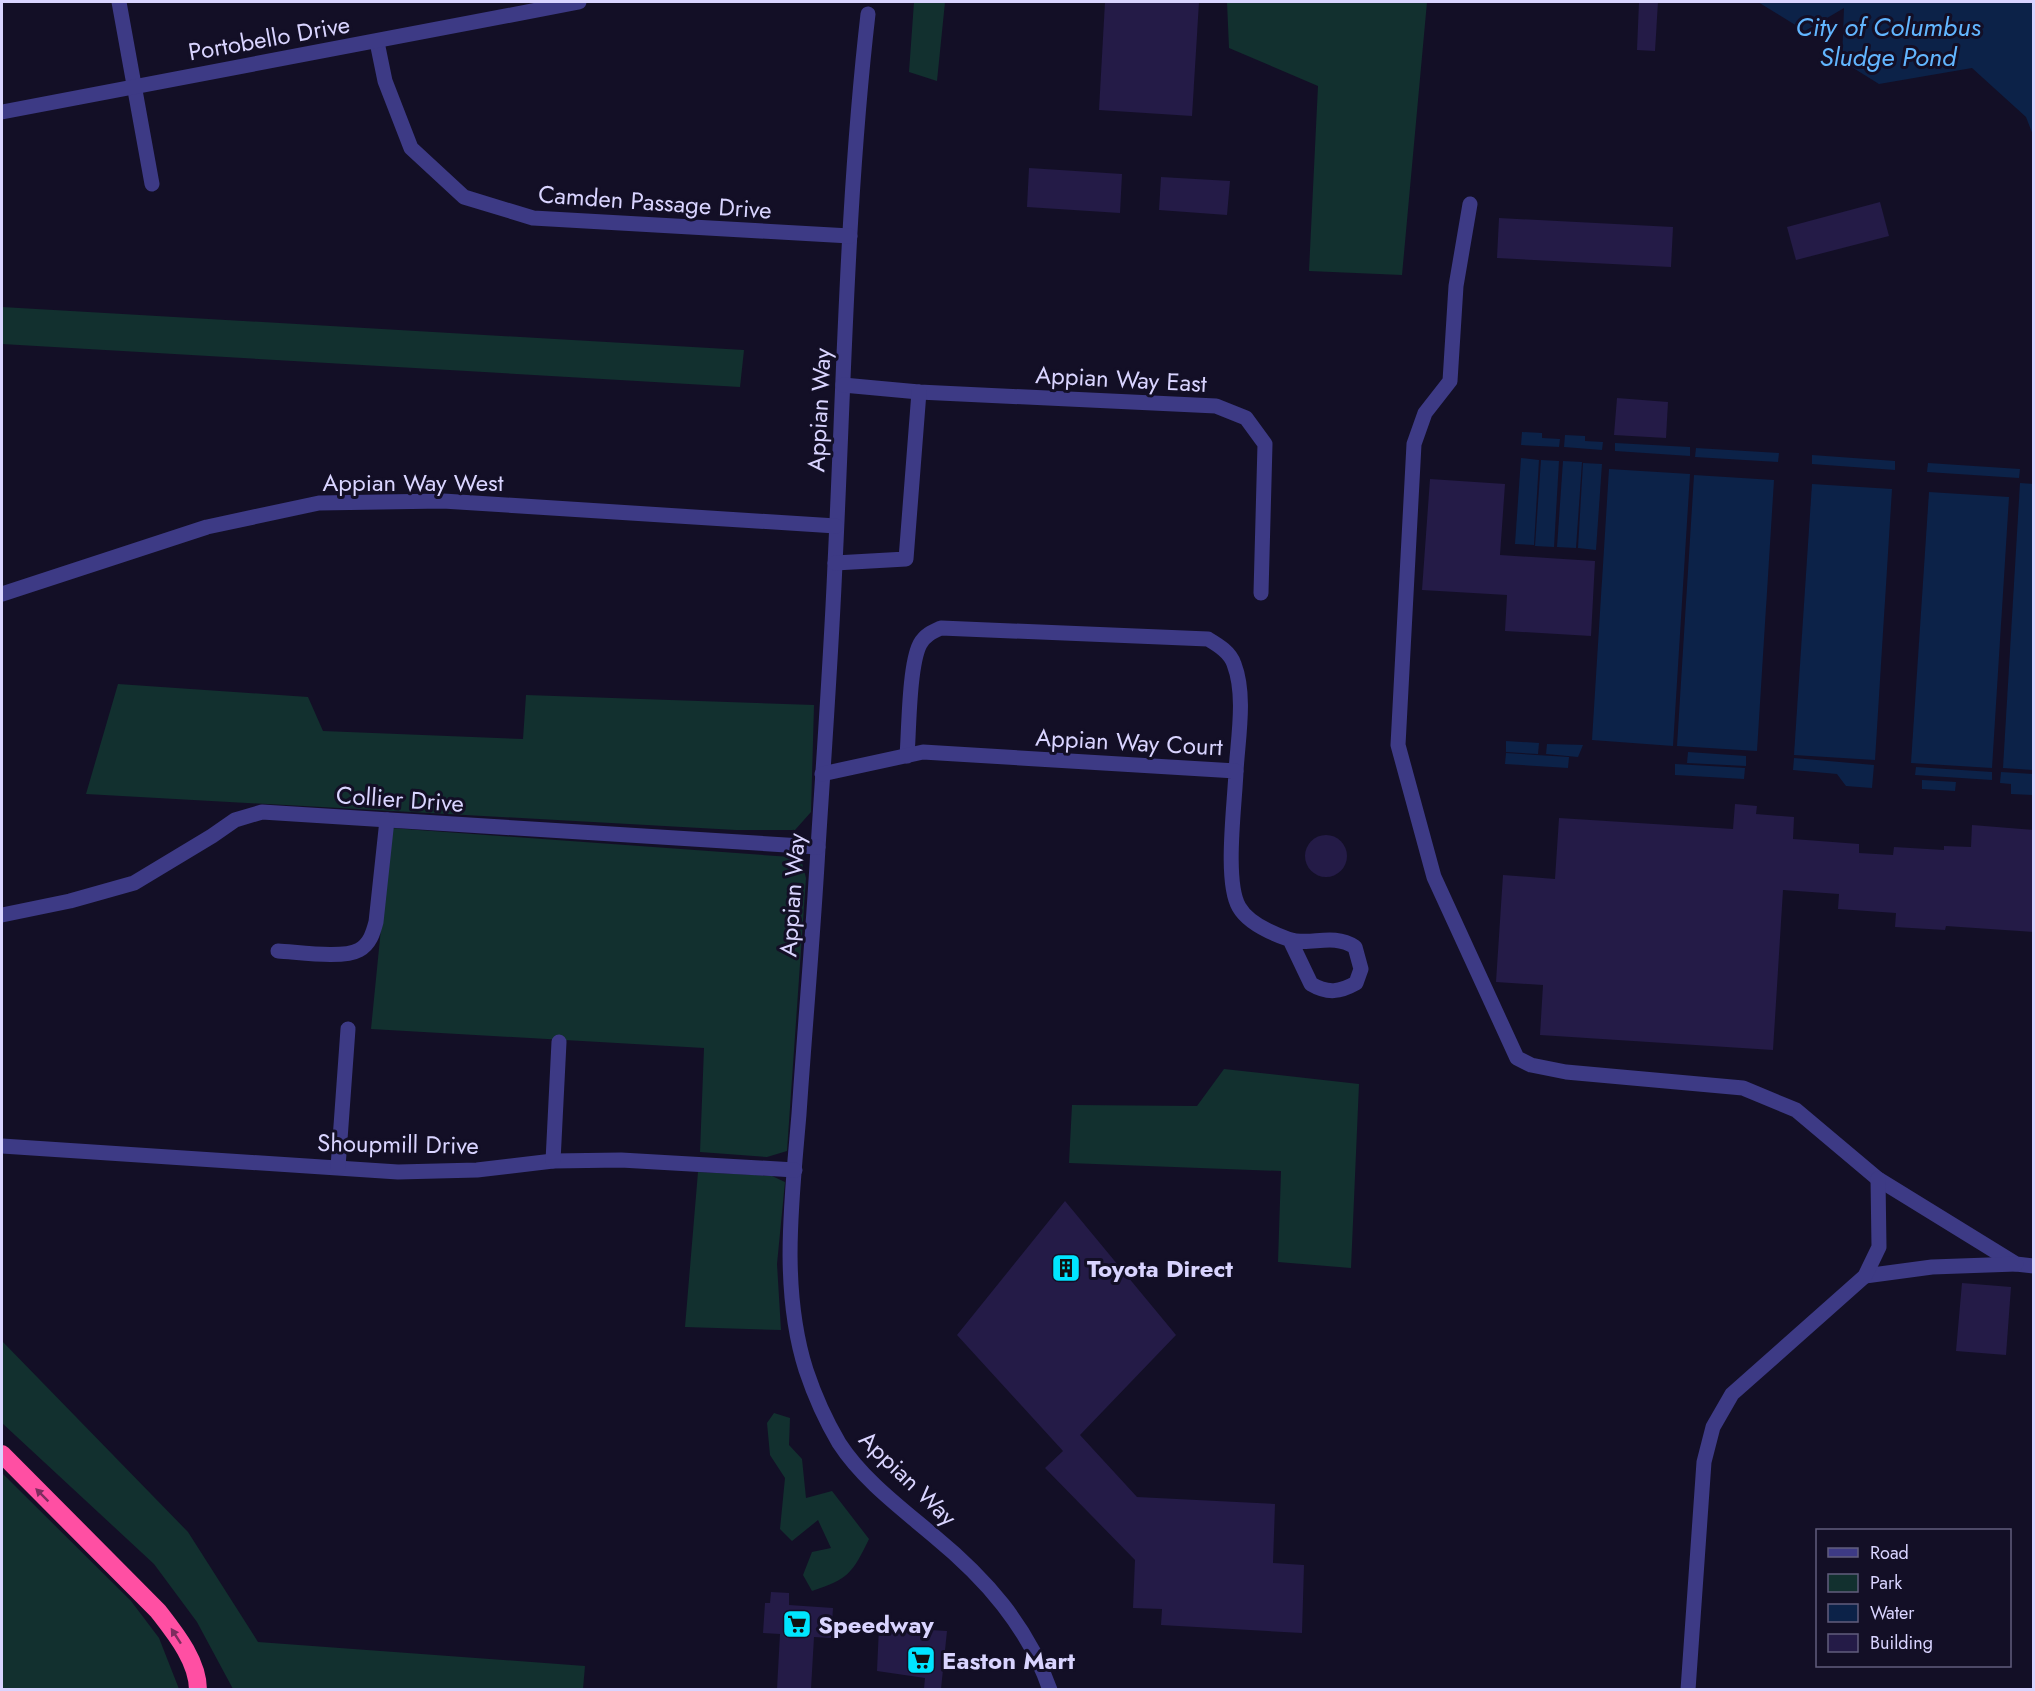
<svg xmlns="http://www.w3.org/2000/svg" width="2035" height="1691" viewBox="0 0 2035 1691" font-family="Jost,sans-serif">
	<style>
		.green { fill: #12302f }
		.water { fill: #0c2248 }
		.building { fill: #241b47 }
		.lines { fill: none; stroke-linecap: round; stroke-linejoin: round }
		.minor { stroke: #3d3a85; stroke-width: 15 }
		.highway { stroke: #ff4fa3; stroke-width: 18 }
		.oneway { fill: #7d2c5e }
		.labels { text-anchor: middle; dominant-baseline: central; stroke-width: 6; stroke-linejoin: round; paint-order: stroke }
		.street-label { font-size: 24px; fill: #d9d4ff; stroke: #130f26 }
		.poi-label { font-size: 24px; font-weight: bold; fill: #d9d4ff; stroke: #130f26; text-anchor: start }
		.water-label { font-size: 26px; font-style: italic; fill: #62b6ff; stroke: #130f26 }
	</style>
	<rect width="100%" height="100%" fill="#130f26"/>
	<g class="green">
		<path d="M914,2H945L937,81L909,72Z"/>
		<path d="M1227,2H1427L1402,275L1309,271L1318,86L1229,48Z"/>
		<path d="M2,307L744,350L740,387L2,344Z"/>
		<path d="M118,684L308,697L323,731L523,739L526,695L814,705L811,812L795,830H736L86,794Z"/>
		<path d="M391,828L791,857L802,863L806,878L787,1151L767,1157L700,1152L704,1048L371,1029Z"/>
		<path d="M1224,1069L1359,1084L1351,1268L1278,1262L1281,1171L1069,1163L1072,1105L1197,1106Z"/>
		<path d="M698,1172L772,1176L785,1182L777,1264L781,1330L685,1327Z"/>
		<path d="M2,1341L188,1532L258,1642L585,1666L583,1689H233L197,1622L154,1564L2,1423Z"/>
		<path d="M774,1413L790,1418L789,1445L802,1459L806,1498L832,1491L869,1539C852,1574 848,1579 812,1591L803,1575L812,1552L831,1548L818,1520L792,1541L780,1529L785,1478L770,1455L767,1423Z"/>
		<path d="M2,1473L131,1601L159,1638L179,1689H2Z"/>
	</g>
	<g class="water">
		<path d="M1758,2H2033V135L2026,117L1972,68L1879,84L1842,61L1844,8L1805,31Z"/>
		<path d="M1522,432L1542,433V438L1560,439L1559,447L1521,445Z"/>
		<path d="M1565,435L1585,436V441L1603,442L1602,450L1564,447Z"/>
		<path d="M1615,443L1690,447V456L1615,451Z"/>
		<path d="M1696,448L1779,453L1778,462L1695,457Z"/>
		<path d="M1812,455L1895,461V470L1812,464Z"/>
		<path d="M1521,458L1539,460L1534,545L1515,544Z"/>
		<path d="M1541,460L1559,461L1554,547L1535,546Z"/>
		<path d="M1563,461L1582,462L1576,548L1557,547Z"/>
		<path d="M1583,463L1602,464L1596,550L1578,548Z"/>
		<path d="M1928,463L2020,469L2019,478L1927,472Z"/>
		<path d="M1609,469L1690,474L1673,746L1592,740Z"/>
		<path d="M1694,475L1774,480L1757,751L1677,746Z"/>
		<path d="M2020,483L2034,484L2033,770L2003,768Z"/>
		<path d="M1812,484L1892,489L1875,760L1794,755Z"/>
		<path d="M1929,492L2009,497L1992,768L1911,763Z"/>
		<path d="M1506,741L1539,743L1538,754L1506,752Z"/>
		<path d="M1547,744L1583,745L1578,757L1546,754Z"/>
		<path d="M1688,752L1746,756V766L1687,763Z"/>
		<path d="M1506,753L1569,757L1568,768L1505,764Z"/>
		<path d="M1794,758L1874,765L1872,788L1846,786L1837,774L1793,770Z"/>
		<path d="M1675,764L1745,768L1744,779L1675,775Z"/>
		<path d="M1916,767L1992,772V780L1915,775Z"/>
		<path d="M2001,772L2033,774V795L2011,794V784L2000,783Z"/>
		<path d="M1922,780L1956,782L1955,791L1922,789Z"/>
	</g>
	<g class="building">
		<path d="M1105,2H1199L1192,116L1099,110Z"/>
		<path d="M1639,2H1658L1655,51L1637,50Z"/>
		<path d="M1029,168L1122,174L1120,213L1027,207Z"/>
		<path d="M1161,177L1230,181L1227,215L1159,210Z"/>
		<path d="M1880,202L1889,236L1796,260L1787,227Z"/>
		<path d="M1499,218L1673,227L1671,267L1497,258Z"/>
		<path d="M1617,398L1668,402L1666,438L1614,435Z"/>
		<path d="M1430,479L1505,484L1500,555L1595,561L1591,636L1505,631L1507,595L1422,590Z"/>
		<path d="M1735,804L1757,806L1756,814L1794,817L1793,839L1859,844V853L1893,855L1894,847L1944,850V846L1971,847L1972,825L2034,830V932L1946,926L1945,930L1895,927L1896,913L1838,909L1839,894L1783,890L1773,1050L1540,1035L1543,985L1496,982L1503,875L1555,879L1559,818L1733,829Z"/>
		<circle cx="1326" cy="856" r="21"/>
		<path d="M1065,1201L1176,1335L1080,1435L1137,1497L1275,1504L1273,1563L1304,1565L1302,1633L1161,1625L1162,1609L1133,1608L1135,1560L1045,1468L1063,1451L957,1335Z"/>
		<path d="M1962,1283L2011,1287L2006,1355L1956,1351Z"/>
		<path d="M771,1592L789,1593V1605L833,1608L831,1638L814,1637L811,1689H777L780,1634L763,1633L765,1603H770Z"/>
		<path d="M879,1627L947,1631L941,1689H924L925,1678L877,1671Z"/>
	</g>
	<g class="lines">
		<g class="minor">
			<path d="M119,2L152,184"/>
			<path d="M868,14C847,196 844,381 835,564C831,659 824,753 818,848C813,937 805,1025 799,1114C792,1198 780,1288 806,1370C814,1394 826,1421 839,1443C863,1480 901,1508 934,1536C985,1578 1028,1626 1050,1690"/>
			<path d="M377,42L385,81L411,148L464,197L533,218L850,236"/>
			<path d="M2,112L579,2"/>
			<path d="M1470,204L1456,286L1450,381L1425,413L1414,444L1398,745L1434,877L1517,1058L1531,1065L1566,1072L1743,1088L1796,1110L1878,1179L2016,1264L2034,1266"/>
			<path d="M843,385L919,392L1216,406L1246,418L1265,444L1261,593"/>
			<path d="M835,563L906,559L919,392"/>
			<path d="M2,594L207,527L319,503L443,501L836,526"/>
			<path d="M907,756C909,730 909,665 920,644C925,635 932,632 941,628L1208,639C1218,645 1230,652 1234,664C1246,695 1238,738 1236,771"/>
			<path d="M822,774L923,752L1236,771C1235,803 1224,881 1239,907C1248,923 1271,933 1288,939C1310,947 1331,932 1355,947L1361,969L1356,983C1340,992 1328,994 1311,984L1290,940"/>
			<path d="M2,915L70,901L134,883L212,836L235,820L262,812L818,847"/>
			<path d="M278,951C298,952 343,959 359,950C370,944 373,933 376,922L387,820"/>
			<path d="M2,1146L398,1172L477,1170L553,1161L621,1160L795,1170"/>
			<path d="M553,1161L559,1042"/>
			<path d="M338,1167L348,1029"/>
			<path d="M1865,1276L1932,1267L2016,1264"/>
			<path d="M1688,1690L1704,1462L1713,1427L1732,1394L1865,1276L1879,1247L1878,1179"/>
		</g>
		<path class="highway" d="M2,1454L158,1611C175,1633 198,1661 198,1690"/>
	</g>
	<defs><path id="oneway-solid" d="M-6-.8H1V-3.2L6.5 0L1 3.2V.8H-6Z" transform="scale(1.5)"/></defs>
	<g class="oneway">
		<use href="#oneway-solid" transform="translate(42 1495) rotate(-135)"/>
		<use href="#oneway-solid" transform="translate(176 1636) rotate(-123)"/>
	</g>
	<defs>
		<g id="building-square" transform="scale(1.5)"><rect x="-9" y="-9" width="18" height="18" rx="4" fill="#00e5ff" stroke="#130f26"/><path d="M-4-6H4V6H1V3H-1V6H-4ZM-2.5-4.3h1.7v1.8h-1.7ZM.8-4.3h1.7v1.8H.8ZM-2.5-1h1.7V.8h-1.7ZM.8-1h1.7V.8H.8Z" fill="#111"/></g>
		<g id="supermarket-square" transform="scale(1.5)"><rect x="-9" y="-9" width="18" height="18" rx="4" fill="#00e5ff" stroke="#130f26"/><path d="M-6-5.5h2.5l.6 2H6L4.5 2H-2.5L-4.4-4H-6ZM-1.5 3.2a1.3 1.3 0 1 0 .1 0ZM3 3.2a1.3 1.3 0 1 0 .1 0Z" fill="#111"/></g>
	</defs>
	<g fill-rule="evenodd">
		<use href="#building-square" x="1066" y="1268"/>
		<use href="#supermarket-square" x="797" y="1624"/>
		<use href="#supermarket-square" x="921" y="1660"/>
	</g>
	<g class="labels">
		<g class="street-label">
			<text transform="translate(269 38) rotate(-10)">Portobello Drive</text>
			<text transform="translate(655 202) rotate(4)">Camden Passage Drive</text>
			<text transform="translate(1121 379) rotate(3)">Appian Way East</text>
			<text transform="translate(819 410) rotate(-87)">Appian Way</text>
			<text x="413" y="482">Appian Way West</text>
			<text transform="translate(1129 742) rotate(3)">Appian Way Court</text>
			<text transform="translate(400 799) rotate(4)">Collier Drive</text>
			<text transform="translate(792 895) rotate(-86)">Appian Way</text>
			<text transform="translate(398 1144) rotate(1)">Shoupmill Drive</text>
			<text transform="translate(908 1478) rotate(44)">Appian Way</text>
		</g>
		<g class="poi-label">
			<text x="1087" y="1268">Toyota Direct</text>
			<text x="818" y="1624">Speedway</text>
			<text x="942" y="1660">Easton Mart</text>
		</g>
		<g class="water-label">
			<text x="1888" y="27">City of Columbus<tspan x="1888" dy="30">Sludge Pond</tspan></text>
		</g>
	</g>
	<rect width="2035" height="1691" fill="none" stroke="#d9d4ff" stroke-width="6"/>
	<rect x="1816" y="1529" width="195" height="138" fill="#130f26" stroke="#625e7d" stroke-width="1.5"/>
	<rect x="1828" y="1548" width="30" height="9" fill="#3d3a85" stroke="#625e7d" stroke-width="1.5"/>
	<text x="1870" y="1559" font-size="18" fill="#d9d4ff">Road</text>
	<rect x="1828" y="1574" width="30" height="18" fill="#12302f" stroke="#625e7d" stroke-width="1.5"/>
	<text x="1870" y="1589" font-size="18" fill="#d9d4ff">Park</text>
	<rect x="1828" y="1604" width="30" height="18" fill="#0c2248" stroke="#625e7d" stroke-width="1.5"/>
	<text x="1870" y="1619" font-size="18" fill="#d9d4ff">Water</text>
	<rect x="1828" y="1634" width="30" height="18" fill="#241b47" stroke="#625e7d" stroke-width="1.5"/>
	<text x="1870" y="1649" font-size="18" fill="#d9d4ff">Building</text>
</svg>
